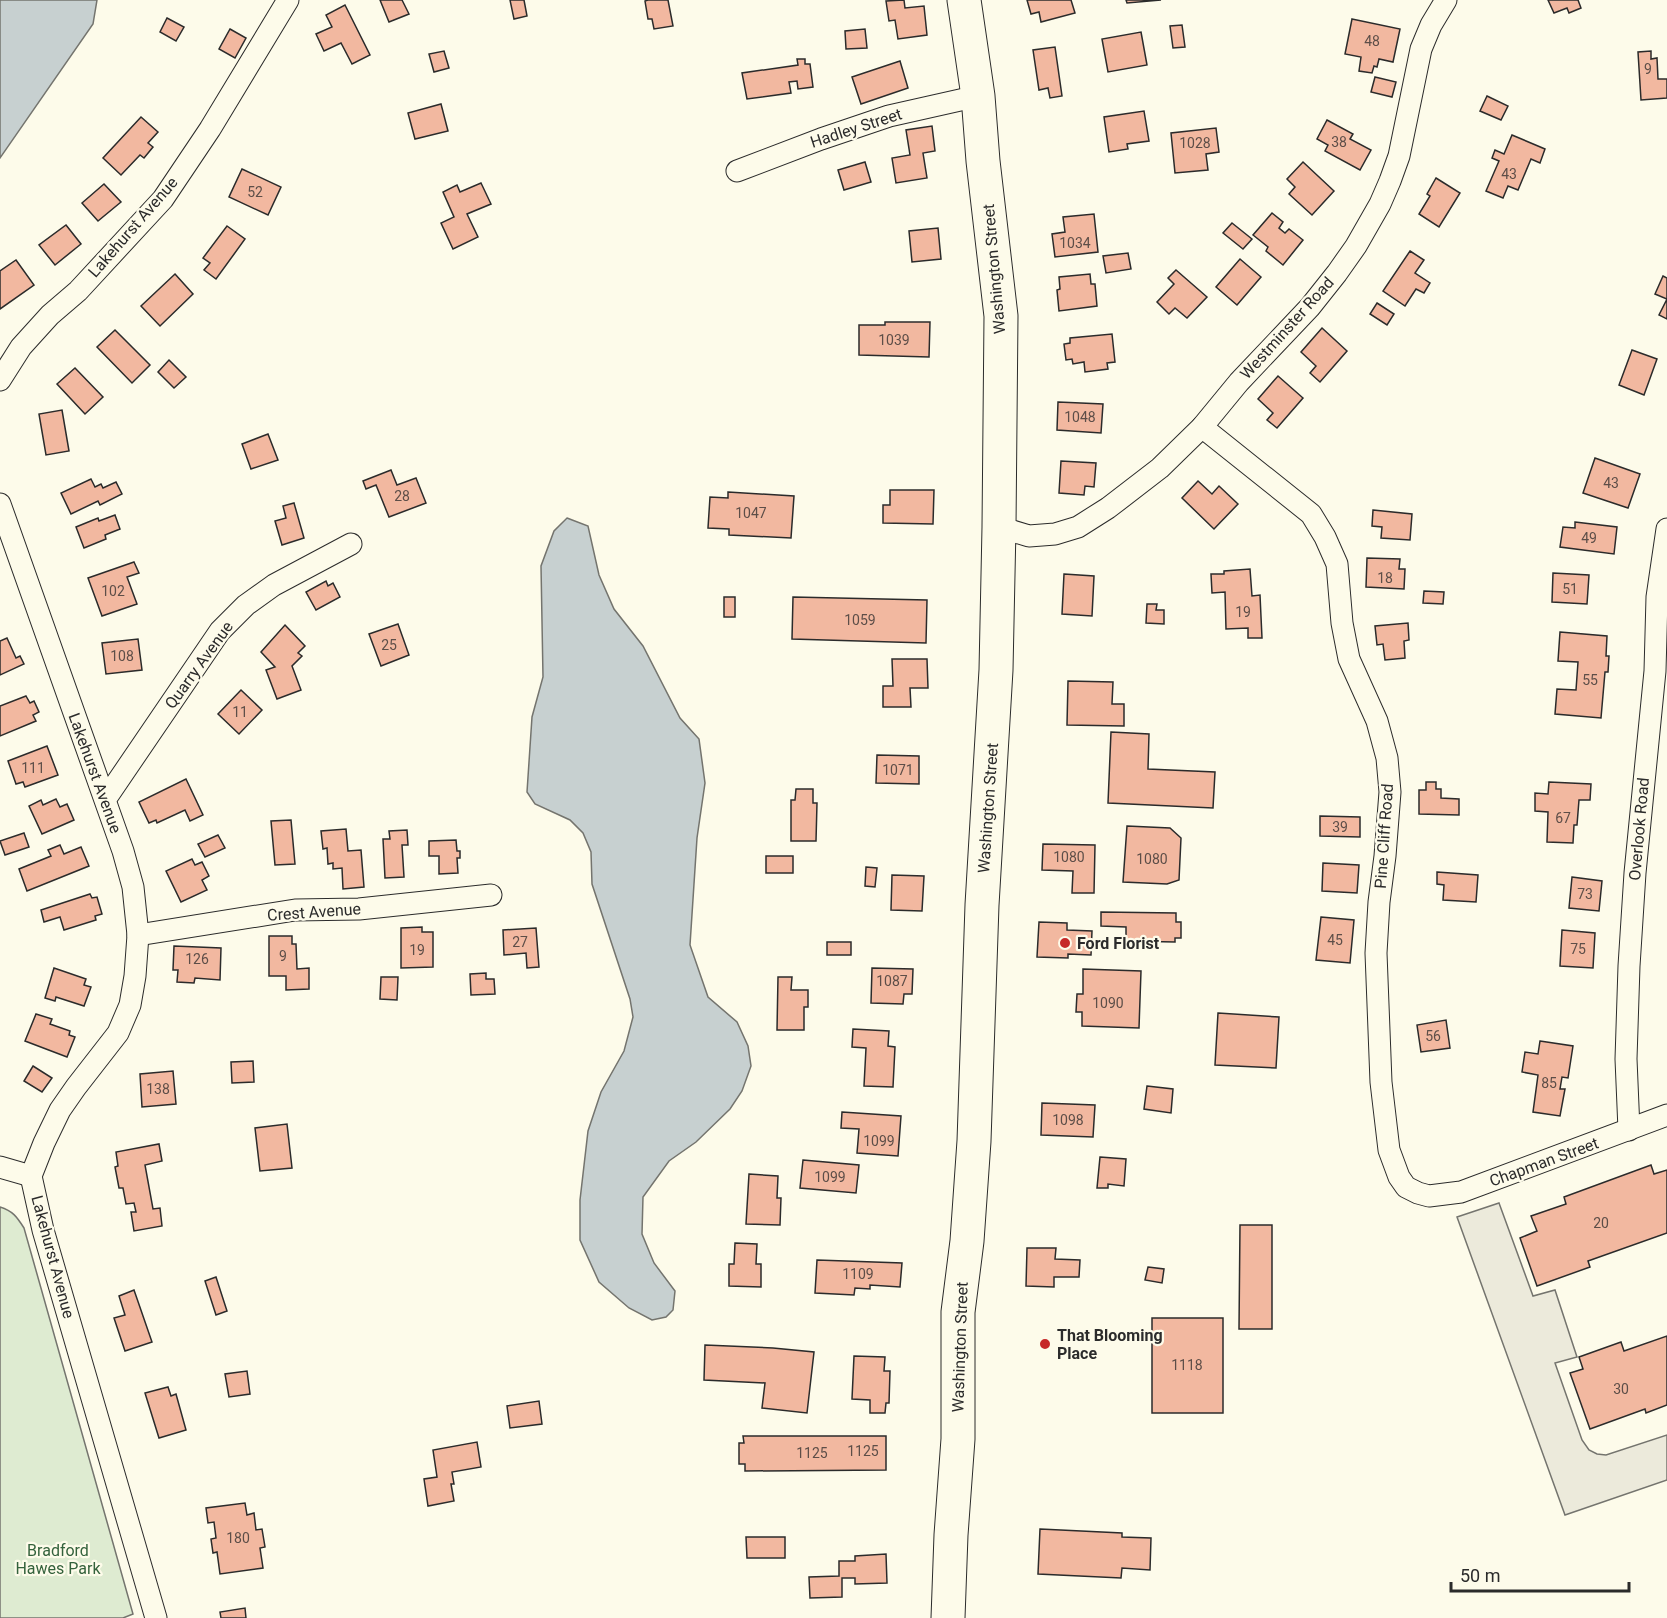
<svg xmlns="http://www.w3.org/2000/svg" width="1667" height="1618" viewBox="0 0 1667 1618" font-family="Roboto,sans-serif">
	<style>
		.green { fill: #deebd1; stroke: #74746e; stroke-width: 1.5 }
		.parking { fill: #eceadb; stroke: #74746e; stroke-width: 1.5 }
		.water { fill: #c7d0d0; stroke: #74746e; stroke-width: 1.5 }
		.building { fill: #f2b8a0; stroke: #2b2b2b; stroke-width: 1.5 }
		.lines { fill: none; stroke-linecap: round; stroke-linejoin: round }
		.street-casing { stroke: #2b2b2b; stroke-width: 23 }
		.primary-casing { stroke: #2b2b2b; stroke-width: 35 }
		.street { stroke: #fdfbea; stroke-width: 21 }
		.primary { stroke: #fdfbea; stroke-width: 33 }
		.poi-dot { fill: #c62828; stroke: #fdfbea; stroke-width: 2 }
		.labels { text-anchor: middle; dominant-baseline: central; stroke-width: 4.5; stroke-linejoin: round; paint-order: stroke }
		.number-label { font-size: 14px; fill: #5d4e48 }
		.street-label { font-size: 16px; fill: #2b2b2b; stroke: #fdfbea }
		.poi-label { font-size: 16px; font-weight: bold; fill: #2b2b2b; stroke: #fdfbea; text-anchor: start }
		.park-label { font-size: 16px; fill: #34623c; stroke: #fdfbea }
	</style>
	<rect width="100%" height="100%" fill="#fdfbea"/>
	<path class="green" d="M0,1207C13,1211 17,1217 24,1228L133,1614L123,1618H0Z"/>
	<path class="parking" d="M1499,1203L1533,1296L1555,1290L1577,1357L1555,1363L1582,1440L1589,1450L1597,1454L1606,1455L1667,1435V1480L1565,1515L1457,1217Z"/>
	<g class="water">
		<path d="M0,0H97L93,24L0,158Z"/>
		<path d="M567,518L588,526L599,575L614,609L643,646L680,718L699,739L705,783L697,838L690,945L708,997L737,1022L748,1046L751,1066L742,1091L730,1109L696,1142L669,1161L643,1197L642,1234L654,1263L675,1291L673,1310L666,1317L652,1320L629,1308L599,1282L580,1240V1200L588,1131L601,1092L624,1051L633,1017L630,999L592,884L591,852L583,833L570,820L535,804L527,792L532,717L543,677L541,566L554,531Z"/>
	</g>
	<g class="building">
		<path d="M380,0H402L409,14L389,22Z"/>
		<path d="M510,0H524L527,16L514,19Z"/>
		<path d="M648,0H668L673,26L654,29L652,19H648L645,1Z"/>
		<path d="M904,0L905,8L924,6L927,35L898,39L895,20L889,21L886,1Z"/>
		<path d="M1027,0H1071L1075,13L1041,22L1039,12L1031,14Z"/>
		<path d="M1126,0H1161L1127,3Z"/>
		<path d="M1548,0H1578L1581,8L1569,13L1567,8L1554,13Z"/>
		<path d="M345,5L370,55L352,64L341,43L324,51L316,34L332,27L326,15Z"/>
		<path d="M167,18L184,27L176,41L160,32Z"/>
		<path d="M1352,19L1400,29L1393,62L1379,59L1377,67L1374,66L1372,73L1359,71L1361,57L1345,54Z"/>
		<path d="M1182,25L1185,47L1173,48L1170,26Z"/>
		<path d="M230,29L246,38L235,58L219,49Z"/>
		<path d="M865,29L867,48L846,49L845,31Z"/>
		<path d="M1141,32L1147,65L1108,72L1102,39Z"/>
		<path d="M1055,47L1062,96L1050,98L1048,88L1039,90L1033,50Z"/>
		<path d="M444,51L449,68L434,72L429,54Z"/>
		<path d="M1651,51V59L1657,58L1658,79H1667V98L1641,100L1638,52Z"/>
		<path d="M797,59H805V64H810L813,87L798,89L797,81L789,82L791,93L747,99L742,73L798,65Z"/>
		<path d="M900,61L908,88L861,104L852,77Z"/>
		<path d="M1375,77L1396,82L1392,97L1371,92Z"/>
		<path d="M1487,96L1508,106L1501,120L1480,111Z"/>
		<path d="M441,104L448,131L415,139L408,113Z"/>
		<path d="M1144,111L1149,141L1127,144L1128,149L1109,152L1104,117Z"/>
		<path d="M141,117L158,132L148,143L153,147L144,158L140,155L121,175L103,158Z"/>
		<path d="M1327,120L1353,134L1350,139L1371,150L1360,170L1325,151L1328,145L1317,139Z"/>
		<path d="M932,126L935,151L923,153L927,178L896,183L892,158L910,155L906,130Z"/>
		<path d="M1216,128L1219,152L1206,154L1208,170L1175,173L1171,133Z"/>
		<path d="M1512,135L1545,149L1540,163L1531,159L1518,190L1508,186L1503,198L1486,191L1499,161L1492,158L1495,150L1504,154Z"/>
		<path d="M865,162L871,182L844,190L838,170Z"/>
		<path d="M1303,162L1334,191L1312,215L1289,194L1295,187L1287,179Z"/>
		<path d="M242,169L281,187L268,215L229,197Z"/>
		<path d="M1436,178L1460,193L1439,227L1419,214L1430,196L1427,194Z"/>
		<path d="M481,183L491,204L467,214L478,237L453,249L441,223L454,217L443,192L457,185L460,192Z"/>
		<path d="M104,184L121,202L98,221L82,203Z"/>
		<path d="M1272,213L1283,222L1279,228L1285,233L1289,229L1303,240L1283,265L1266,251L1268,247L1253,235Z"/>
		<path d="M1094,214L1098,252L1055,257L1052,234L1065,232L1063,217Z"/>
		<path d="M1232,223L1252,239L1243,249L1223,233Z"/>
		<path d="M66,225L81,244L55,265L39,245Z"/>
		<path d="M227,226L245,239L216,279L204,270L210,263L203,258Z"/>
		<path d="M938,228L941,259L912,262L909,231Z"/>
		<path d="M1410,251L1424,260L1415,273L1430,283L1424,293L1416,289L1405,306L1383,291Z"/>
		<path d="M1128,253L1131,269L1106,273L1103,256Z"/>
		<path d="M1240,259L1261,277L1237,305L1216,287Z"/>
		<path d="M16,260L34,285L0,309V271Z"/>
		<path d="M1176,270L1207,297L1187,318L1175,308L1169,314L1157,302L1174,284L1168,278Z"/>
		<path d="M175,274L193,294L160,326L141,306Z"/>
		<path d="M1090,274L1091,284H1095L1097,306L1059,311L1057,290L1060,289L1059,277Z"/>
		<path d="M1663,276L1667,278V319L1659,315L1667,299L1655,294Z"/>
		<path d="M1377,303L1394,314L1387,325L1370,314Z"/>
		<path d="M885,322H930L929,357L859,355V325H885Z"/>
		<path d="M1322,328L1347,351L1320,382L1310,373L1316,366L1301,352Z"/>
		<path d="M115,330L150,365L132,383L97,347Z"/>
		<path d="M1112,334L1115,362L1107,363L1108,369L1085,372L1084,362L1073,364L1072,359L1066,360L1064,344L1070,343V338Z"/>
		<path d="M1632,350L1657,359L1644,395L1619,385Z"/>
		<path d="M169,360L186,377L174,388L158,372Z"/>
		<path d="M75,368L103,397L85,414L57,384Z"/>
		<path d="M1278,376L1303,398L1277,428L1267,420L1273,413L1258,399Z"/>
		<path d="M1058,402L1103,404L1101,433L1057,430Z"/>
		<path d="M62,410L69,451L46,455L39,414Z"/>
		<path d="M268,434L278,460L251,469L242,444Z"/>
		<path d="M1595,458L1640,474L1628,508L1583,493Z"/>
		<path d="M1061,461L1096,463L1094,487L1085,486L1084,495L1059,493Z"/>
		<path d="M391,470L397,485L416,478L426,503L389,517L376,485L366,489L363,481Z"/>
		<path d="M91,479L95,487L101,484L103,488L116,482L122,494L100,505L98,501L71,514L61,493Z"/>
		<path d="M1198,481L1212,494L1219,486L1238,504L1214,529L1182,498Z"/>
		<path d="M890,490H934L933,524L883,523V505H890Z"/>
		<path d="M728,492L794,496L791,538L729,535V529L708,528L710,497L728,498Z"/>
		<path d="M294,503L304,538L282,545L275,521L286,518L283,506Z"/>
		<path d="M1373,510L1412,514L1410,540L1381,538L1382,527L1372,526Z"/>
		<path d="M115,515L120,529L105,535L106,539L84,548L76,527L98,518L99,521Z"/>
		<path d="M1575,522L1617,527L1614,554L1560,547L1563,527L1575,528Z"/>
		<path d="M1367,558L1400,559L1399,569H1405L1404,589L1366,587Z"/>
		<path d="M134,562L139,573L127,577L137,604L102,616L88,578Z"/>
		<path d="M1250,569L1252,596L1260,595L1262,638H1248V628L1226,629L1225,592L1212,593L1211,574H1224V571Z"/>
		<path d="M1553,573L1589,575L1587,604L1552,602Z"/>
		<path d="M1064,574L1094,576L1092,616L1062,614Z"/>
		<path d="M326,581L328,586L333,583L340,597L316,610L306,592Z"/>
		<path d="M1424,591L1444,592L1443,604L1423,603Z"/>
		<rect x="724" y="597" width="11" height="20"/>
		<path d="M793,597L927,600L926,643L792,639Z"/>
		<path d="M1147,604H1157L1156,610H1164V624L1146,623Z"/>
		<path d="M1408,623L1409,640L1404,641L1405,658L1385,660L1383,644L1377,645L1375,626Z"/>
		<path d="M398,624L409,655L381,666L369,634Z"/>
		<path d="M285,625L305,646L298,653L302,656L292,666L301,690L277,699L266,670L275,667L261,652Z"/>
		<path d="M1560,632L1607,636L1606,656H1609L1608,672H1605L1601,718L1555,714L1557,689L1576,690L1578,662L1558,661Z"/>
		<path d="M7,638L16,658L20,656L24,664L0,675V641Z"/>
		<path d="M138,639L142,670L106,674L102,643Z"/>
		<path d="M892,659H927L928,688H910L911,707H883V686H893Z"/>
		<path d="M1068,681L1113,682L1112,704H1124V726L1067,725Z"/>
		<path d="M241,690L262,710L239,734L218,714Z"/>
		<path d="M26,696L30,703L34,701L39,712L33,715L36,721L0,736V706Z"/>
		<path d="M1111,732L1149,734L1148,769L1215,772L1213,808L1108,803Z"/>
		<path d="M47,746L58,775L25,787L23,782L16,784L8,761Z"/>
		<path d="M877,755L919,756V784L876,783Z"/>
		<path d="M186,779L203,815L190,821L185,810L157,823L156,820L149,823L139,802Z"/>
		<path d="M1426,782H1436V789H1441V798L1459,799V815L1419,814V790H1426Z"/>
		<path d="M1549,782L1591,784L1590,800H1579L1577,825H1574L1573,843L1547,842L1548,812L1535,811V793L1548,794Z"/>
		<path d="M796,789H813V803H817L816,841H791V800H795Z"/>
		<path d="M56,799L60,807L67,804L74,820L42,834L29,806L41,800L43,805Z"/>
		<path d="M1320,816L1360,817V837L1320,836Z"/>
		<path d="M291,820L295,864L275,865L271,821Z"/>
		<path d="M1127,826L1170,828L1181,838L1179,880L1167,884L1123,882Z"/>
		<path d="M346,829L348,851L361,850L364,887L343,889L342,868L333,869V863L328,864L327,848L323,849L321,831Z"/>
		<path d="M407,830L408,845H402L404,877L385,878L383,839H390L389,831Z"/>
		<path d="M24,833L29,847L5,855L0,841Z"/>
		<path d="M218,835L225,848L205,857L198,844Z"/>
		<path d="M456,840L457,851H460V858H457L458,873L439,874V856H429V841Z"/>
		<path d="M1043,844L1095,845L1094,893H1072L1073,871L1042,870Z"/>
		<path d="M60,845L64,854L81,847L89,866L27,891L19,869L51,856L48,850Z"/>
		<rect x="766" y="856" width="27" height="17"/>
		<path d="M192,859L195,865L202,862L209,876L202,880L207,890L181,902L166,871Z"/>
		<path d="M1323,863L1359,865L1357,893L1322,891Z"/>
		<path d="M866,867L877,868L875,887L865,886Z"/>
		<path d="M1437,872L1478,875L1476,902L1443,900L1444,885L1437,884Z"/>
		<path d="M892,875L924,876L922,911L891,910Z"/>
		<path d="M1572,877L1602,881L1599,911L1569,908Z"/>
		<path d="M90,894L92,898L97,897L102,914L95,916L96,920L64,930L60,917L44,922L41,910Z"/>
		<path d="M1101,912L1176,913V922H1181V938H1175V942L1126,941V927L1101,926Z"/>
		<path d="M1321,917L1354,920L1350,963L1316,960Z"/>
		<path d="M1039,922L1067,923V930L1092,931L1091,955L1068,954V958L1037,957Z"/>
		<path d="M422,927V932H433V967L401,968V928Z"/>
		<path d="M536,928L539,967L527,968L526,953L504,955L503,930Z"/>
		<path d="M1562,930L1595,933L1593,968L1560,966Z"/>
		<path d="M269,936H292V944H296L297,969L309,968V989L286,990V976H269Z"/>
		<rect x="827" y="942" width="24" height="13"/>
		<path d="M174,946L221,948L220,980L195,978L194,983L177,982L178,970H173Z"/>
		<path d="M54,968L86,979L84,985L91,987L84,1006L56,997L55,1001L45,998Z"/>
		<path d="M872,968L913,969L912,994H904L903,1004L871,1003Z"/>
		<path d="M1083,969L1141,971L1139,1028L1082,1026V1012H1076L1077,994H1083Z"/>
		<path d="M486,973V979H494L495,994L471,995L470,974Z"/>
		<path d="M381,977H398L397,1000L380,999Z"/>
		<path d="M778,977H792L791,990H808V1007H804V1030H777Z"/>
		<path d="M1218,1013L1279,1017L1276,1068L1215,1065Z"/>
		<path d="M36,1014L52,1019L50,1024L70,1031L69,1035L75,1037L67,1057L25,1041Z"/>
		<path d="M1446,1020L1450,1048L1421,1052L1417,1025Z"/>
		<path d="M853,1029L889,1031L888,1046L895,1047L893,1087L864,1086L866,1048L852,1047Z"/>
		<path d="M1540,1041L1573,1046L1568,1078L1562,1077L1560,1089H1565L1560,1116L1533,1112L1538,1075L1522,1072L1525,1052L1538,1054Z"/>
		<path d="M253,1061L254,1082L232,1083L231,1062Z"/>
		<path d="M33,1066L52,1078L42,1092L24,1081Z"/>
		<path d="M173,1071L176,1104L142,1107L140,1074Z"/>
		<path d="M1147,1086L1173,1089L1171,1113L1144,1109Z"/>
		<path d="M1042,1103L1095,1105L1093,1137L1041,1135Z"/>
		<path d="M842,1112L901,1116L898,1156L857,1153L859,1129L841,1128Z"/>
		<path d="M287,1124L292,1168L260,1171L255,1128Z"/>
		<path d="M159,1144L162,1161L145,1165L153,1209L160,1208L162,1226L134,1231L131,1212H136L134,1203L126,1204L123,1188H119L115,1167L118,1166L116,1152Z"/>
		<path d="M1100,1157L1126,1159L1124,1186L1108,1184V1188H1097Z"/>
		<path d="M803,1160L859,1165L856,1193L800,1188Z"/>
		<path d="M1651,1165L1654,1174L1667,1170V1233L1588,1261L1590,1267L1537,1286L1520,1238L1537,1231L1531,1216L1566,1204L1564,1197Z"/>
		<path d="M749,1174L778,1176L777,1198H781L780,1225L746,1224Z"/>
		<path d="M1240,1225H1272V1329H1239Z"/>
		<path d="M735,1243L757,1244L756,1264H761V1287L729,1286V1264H734Z"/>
		<path d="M1027,1248H1056L1055,1259L1080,1260L1079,1277H1054V1287L1026,1286Z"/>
		<path d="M817,1260L902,1263L900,1287L870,1285V1289L855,1288L854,1295L815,1293Z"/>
		<path d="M1148,1267L1164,1269L1162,1283L1145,1280Z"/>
		<path d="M216,1277L227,1311L216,1315L205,1281Z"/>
		<path d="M134,1290L152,1342L125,1351L114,1318L125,1315L119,1296Z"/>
		<rect x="1152" y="1318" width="71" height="95"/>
		<path d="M1667,1336V1405L1646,1413L1645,1409L1590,1429L1570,1373L1583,1369L1579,1357L1621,1342L1624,1351Z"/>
		<path d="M705,1345L773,1348L814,1352L807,1413L762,1408L765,1383L704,1380Z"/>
		<path d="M854,1356L885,1357L884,1371H890L889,1403H886L885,1413H870V1400L852,1399Z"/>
		<path d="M247,1371L250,1394L229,1397L225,1374Z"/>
		<path d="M168,1387L171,1396L176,1394L186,1430L159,1438L145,1393Z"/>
		<path d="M539,1401L542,1424L510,1428L507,1406Z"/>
		<path d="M743,1436H886V1470L745,1471V1464H739V1443H744Z"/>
		<path d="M477,1442L481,1467L452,1472L454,1484H451L454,1501L428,1506L424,1479L437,1477L433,1450Z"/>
		<path d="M245,1503L247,1515L254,1513L256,1530L262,1529L265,1547L260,1548L263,1568L220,1574L217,1552L213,1553L211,1539L216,1538L214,1522L208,1523L206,1508Z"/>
		<path d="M1040,1529L1122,1533V1537L1151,1538L1150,1570L1122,1568L1121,1578L1038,1574Z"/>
		<path d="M746,1537H785V1558H747Z"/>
		<path d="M886,1554L887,1583L855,1584V1578H842V1597L810,1598L809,1577L839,1576V1561H855V1556Z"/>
		<path d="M245,1608L246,1618H221L220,1612Z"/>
	</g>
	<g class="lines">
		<g class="street-casing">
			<g id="street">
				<path d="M737,171L821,139L889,116L978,96"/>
				<path d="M0,380L21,347L50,315L78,291L163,199L210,129L288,0"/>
				<path d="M1202,427L1311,514L1325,537L1337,564L1342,623L1349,659L1377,721L1387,758L1390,792L1385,856L1379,902L1376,953L1381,1082L1389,1150L1399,1177L1406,1187L1418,1193L1429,1196L1461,1192L1667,1115"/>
				<path d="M0,504L123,851L133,887L138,935L135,976L130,1005L118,1033L76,1087L60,1110L44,1143L31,1176L43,1230L156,1618"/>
				<path d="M999,527L1029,536L1055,534L1078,527L1108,508L1160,468L1202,427L1239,382L1310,307L1337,273L1356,246L1380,204L1390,181L1399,156L1421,49L1431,25L1446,0"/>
				<path d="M105,798L109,794L220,631L246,605L274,585L351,544"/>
				<path d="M138,935L295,910L359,909L491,895"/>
				<path d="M1629,1130L1626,1059L1629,966L1635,873L1655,671L1657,597L1667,529"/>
				<path d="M0,1167L31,1176"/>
			</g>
		</g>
		<g class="primary-casing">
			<path id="primary" d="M948,1618L951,1535L958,1439V1312L967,1241L974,1141L982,905L996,670L999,527L1001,316L983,161L978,96L964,0"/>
		</g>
		<use href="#street" class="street"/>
		<use href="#primary" class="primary"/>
	</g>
	<g class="poi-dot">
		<circle cx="1065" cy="943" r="6"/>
		<circle cx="1045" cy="1344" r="6"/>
	</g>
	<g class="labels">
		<g class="number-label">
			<text x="1372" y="41">48</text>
			<text x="1648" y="69">9</text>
			<text x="1339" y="142">38</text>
			<text x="1195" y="143">1028</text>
			<text x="1509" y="174">43</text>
			<text x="255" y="192">52</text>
			<text x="1075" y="243">1034</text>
			<text x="894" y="340">1039</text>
			<text x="1080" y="417">1048</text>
			<text x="1611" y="483">43</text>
			<text x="402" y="496">28</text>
			<text x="751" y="513">1047</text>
			<text x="1589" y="538">49</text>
			<text x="1385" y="578">18</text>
			<text x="1570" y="589">51</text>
			<text x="113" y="591">102</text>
			<text x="1243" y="612">19</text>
			<text x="860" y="620">1059</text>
			<text x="389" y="645">25</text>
			<text x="122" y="656">108</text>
			<text x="1590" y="680">55</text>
			<text x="240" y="712">11</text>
			<text x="33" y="768">111</text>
			<text x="898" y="770">1071</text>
			<text x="1563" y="818">67</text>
			<text x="1340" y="827">39</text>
			<text x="1069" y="857">1080</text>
			<text x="1152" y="859">1080</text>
			<text x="1585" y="894">73</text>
			<text x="1335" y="940">45</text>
			<text x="520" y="942">27</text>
			<text x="1578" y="949">75</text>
			<text x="417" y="950">19</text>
			<text x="283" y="956">9</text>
			<text x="197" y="959">126</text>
			<text x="892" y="981">1087</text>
			<text x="1108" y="1003">1090</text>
			<text x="1433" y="1036">56</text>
			<text x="1549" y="1083">85</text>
			<text x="158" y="1089">138</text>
			<text x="1068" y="1120">1098</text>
			<text x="879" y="1141">1099</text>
			<text x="830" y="1177">1099</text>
			<text x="1601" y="1223">20</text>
			<text x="858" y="1274">1109</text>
			<text x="1187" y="1365">1118</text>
			<text x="1621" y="1389">30</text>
			<text x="863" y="1451">1125</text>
			<text x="812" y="1453">1125</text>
			<text x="238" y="1538">180</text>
		</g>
		<g class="street-label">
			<text transform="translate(856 128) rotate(-18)">Hadley Street</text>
			<text transform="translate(133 227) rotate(-49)">Lakehurst Avenue</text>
			<text transform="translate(994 269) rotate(-95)">Washington Street</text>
			<text transform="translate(1287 328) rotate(-48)">Westminster Road</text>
			<text transform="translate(199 665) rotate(-54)">Quarry Avenue</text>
			<text transform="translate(95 773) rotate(70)">Lakehurst Avenue</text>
			<text transform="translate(988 808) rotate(-86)">Washington Street</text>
			<text transform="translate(1639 829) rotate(-85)">Overlook Road</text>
			<text transform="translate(1384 836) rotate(-86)">Pine Cliff Road</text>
			<text transform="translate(314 912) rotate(-4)">Crest Avenue</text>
			<text transform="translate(1544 1162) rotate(-20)">Chapman Street</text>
			<text transform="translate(53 1257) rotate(75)">Lakehurst Avenue</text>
			<text transform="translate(960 1347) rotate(-88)">Washington Street</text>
		</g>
		<g class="poi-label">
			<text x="1077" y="943">Ford Florist</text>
			<text x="1057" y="1335">That Blooming<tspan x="1057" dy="18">Place</tspan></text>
		</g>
		<g class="park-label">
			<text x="58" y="1550">Bradford<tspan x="58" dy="18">Hawes Park</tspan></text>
		</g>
	</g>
	<path d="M1451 1582v9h178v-9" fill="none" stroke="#2b2b2b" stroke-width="3"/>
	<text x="1460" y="1582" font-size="18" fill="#2b2b2b" stroke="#fdfbea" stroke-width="4.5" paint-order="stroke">50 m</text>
</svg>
